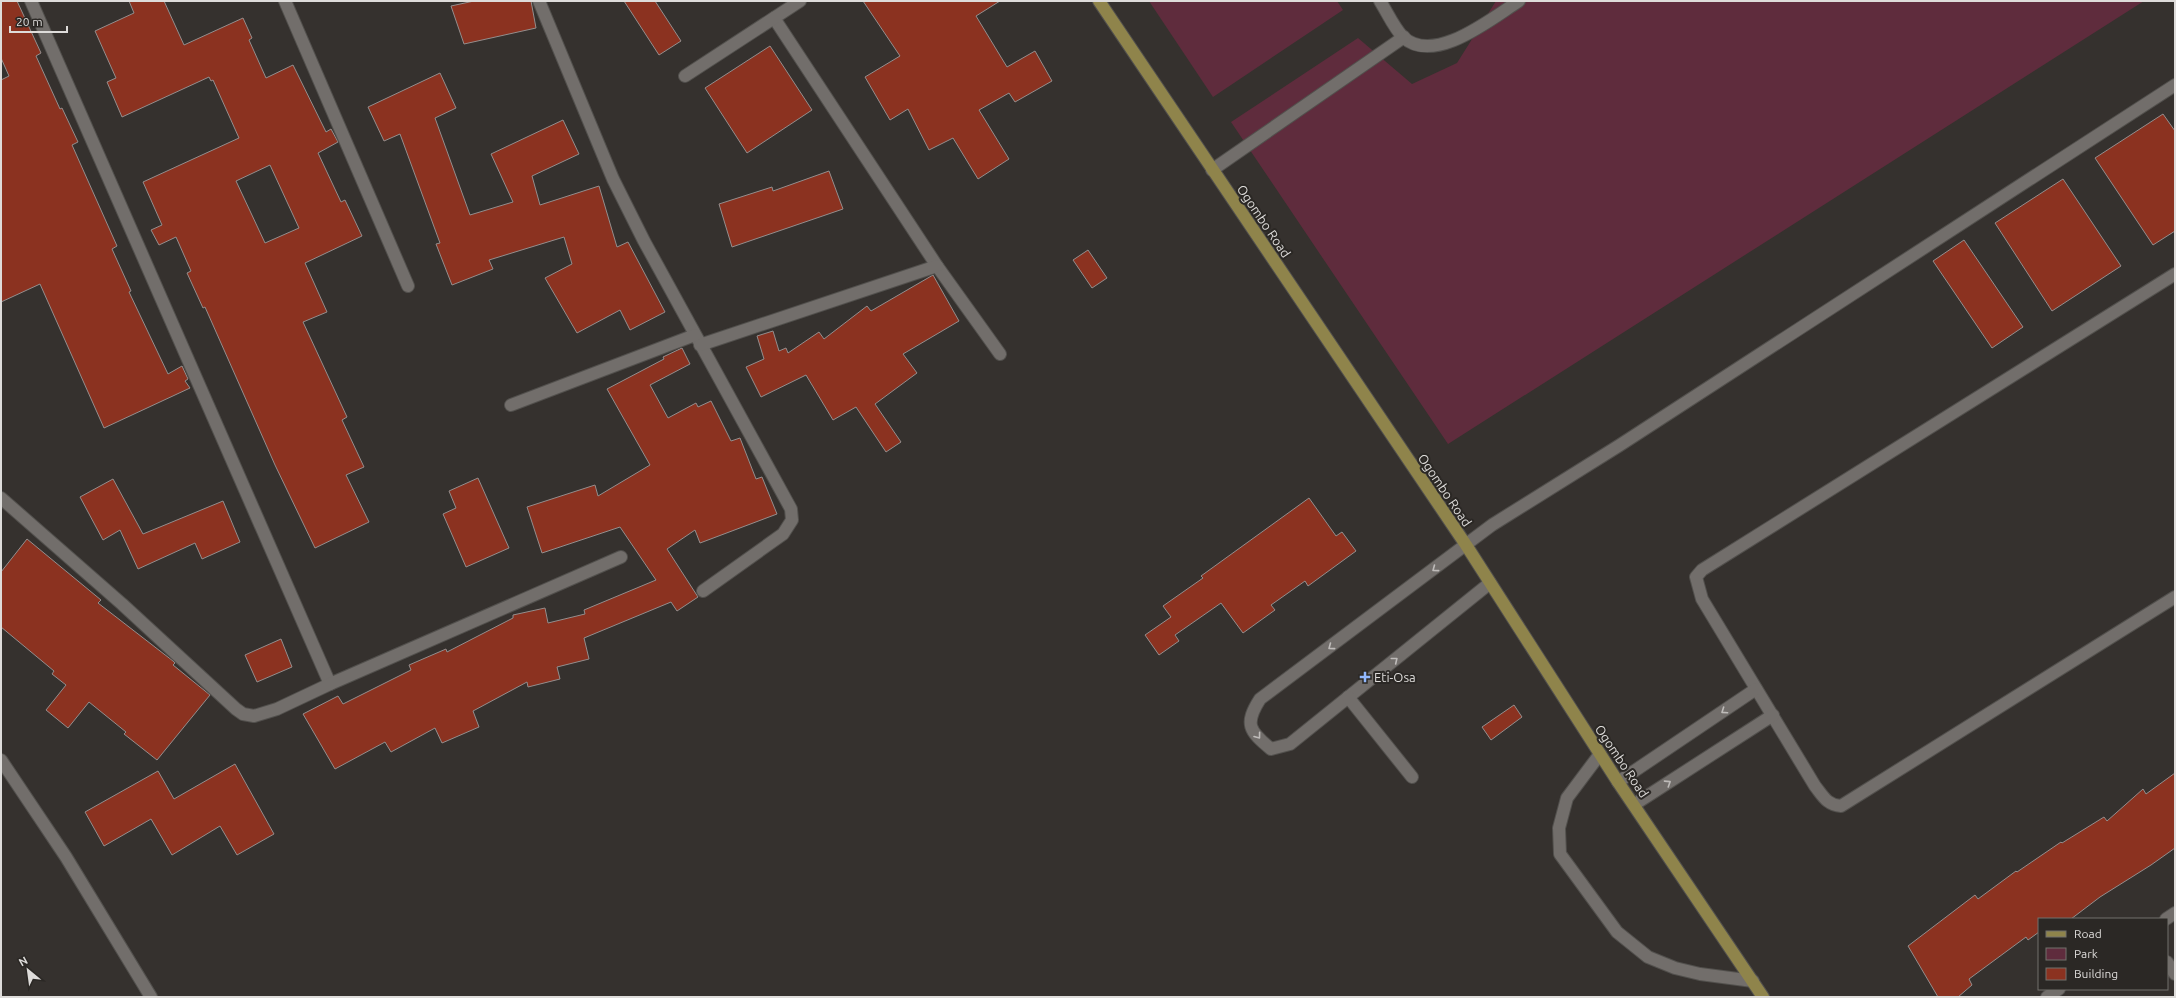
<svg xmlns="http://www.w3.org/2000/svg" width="2176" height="998" viewBox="0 0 2176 998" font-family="Ubuntu,sans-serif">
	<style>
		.green { fill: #5f2c3d }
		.building { fill: #8b3220; stroke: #948e8d; fill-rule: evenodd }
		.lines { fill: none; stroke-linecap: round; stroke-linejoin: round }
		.minor-casing { stroke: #52504d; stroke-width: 14 }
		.major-casing { stroke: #52504d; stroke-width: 14 }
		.minor { stroke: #726e6b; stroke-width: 12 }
		.major { stroke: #8f844b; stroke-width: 12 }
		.oneway { stroke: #bebbb9 }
		.poi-dot { fill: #91b8fd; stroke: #2b2825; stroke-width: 1.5 }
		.labels { text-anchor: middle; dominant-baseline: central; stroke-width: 4; stroke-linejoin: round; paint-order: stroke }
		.street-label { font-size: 13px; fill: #dedcda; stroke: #2b2825 }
		.poi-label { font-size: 13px; fill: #dedcda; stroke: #2b2825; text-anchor: start }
	</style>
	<rect width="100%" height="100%" fill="#35312e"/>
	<g class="green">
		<path d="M1149,1H1337L1343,10L1213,97Z"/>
		<path d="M1496,1H2144L1448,444L1231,122L1358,38L1412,84L1457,63Z"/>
	</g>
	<g class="building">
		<path d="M1,1H17L41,53L36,56L60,109L62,108L78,142L72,145L117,246L112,249L131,291L129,292L168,374L182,366L188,379L185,381L190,388L104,428L40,284L1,302V80L9,76L1,58Z"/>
		<path d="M129,1H164L184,45L243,18L252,38L249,40L266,78L293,65L326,132L331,129L338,142L318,153L341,202L345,200L362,236L305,263L327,312L303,322L347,417L342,420L364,467L346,475L369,522L315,548L275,465L205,307L203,308L187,273L191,271L176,237L159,245L151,230L162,225L143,182L239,138L213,80L211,81L209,77L122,117L107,82L116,78L95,31L134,13ZM270,165L299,228L265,243L236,181Z"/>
		<path d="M474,1H531L536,28L464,44L451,6Z"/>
		<path d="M624,1H655L681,41L659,55Z"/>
		<path d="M863,1H1000L976,16L1007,67L1035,51L1052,81L1015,102L1009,93L979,110L1009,159L978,179L953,138L929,150L908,109L890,120L865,77L900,56Z"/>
		<path d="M770,46L812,110L747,153L705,88Z"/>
		<path d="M440,73L456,108L435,118L470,215L513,202L491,154L563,120L579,154L532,176L540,205L599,186L617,247L628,242L665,312L630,330L620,310L577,333L545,278L572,264L564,237L489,260L493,269L452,285L436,244L440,243L400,134L384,141L368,107Z"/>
		<path d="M2163,114L2175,131V231L2153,245L2095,158Z"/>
		<path d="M829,171L843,209L732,247L719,204L772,187L773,191Z"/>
		<path d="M2063,179L2121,266L2052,311L1995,223Z"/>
		<path d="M1964,240L2023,327L1992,348L1933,261Z"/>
		<path d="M1088,250L1107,278L1092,288L1073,260Z"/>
		<path d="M933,275L959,321L903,354L917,373L875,404L901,442L886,452L856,407L833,420L806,375L761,397L746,367L764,359L757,336L773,331L779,351L786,348L788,353L819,332L824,339L867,306L871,311Z"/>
		<path d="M682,348L690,364L650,385L668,418L696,403L698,407L711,401L731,441L740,438L756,479L762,477L777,514L700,543L695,530L667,549L698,597L677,611L671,602L584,638L589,659L557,667L560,679L528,687L527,682L473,711L479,727L442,743L435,728L391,752L385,742L335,769L303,714L338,696L343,704L411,670L409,665L446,649L447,652L513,618V615L545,608L548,623L585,614L584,610L656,580L620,527L542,553L527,507L595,485L598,496L650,465L607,389L664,359L663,357Z"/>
		<path d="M478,478L509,548L466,567L443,514L456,508L449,491Z"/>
		<path d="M113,479L143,534L223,501L240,542L202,559L195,543L138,569L120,530L103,540L80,497Z"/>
		<path d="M1309,498L1336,536L1342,532L1356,551L1308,586L1305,581L1271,605L1275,610L1243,633L1221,603L1175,635L1179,641L1159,655L1145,635L1171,617L1163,606L1203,578L1201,576Z"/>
		<path d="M27,539L101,600L98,603L173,661L175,663L173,665L210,695L157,760L124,734L126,732L89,702L68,728L46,710L66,685L52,674L54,671L1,627V572Z"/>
		<path d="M281,639L292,667L257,682L245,655Z"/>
		<path d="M1514,705L1522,717L1491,740L1482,727Z"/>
		<path d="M235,764L274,834L237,855L220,826L172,855L151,819L104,846L85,812L158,771L174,799Z"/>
		<path d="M2175,773V848L2151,865L2100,897L2071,919H2039V932L2028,940L2026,937L1969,979L1972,985L1958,997H1938L1908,946L1975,895L1978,899L2016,871L2017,872L2061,842L2062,843L2104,817L2107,821L2143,789L2146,794Z"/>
	</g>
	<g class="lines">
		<g class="minor-casing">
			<g id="minor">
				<path d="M31,1L330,684"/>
				<path d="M285,1L408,286"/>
				<path d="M539,1L613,179L644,241L791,509L792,520L783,534L703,591"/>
				<path d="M1380,1C1387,12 1394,28 1403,37C1434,66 1492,18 1519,1"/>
				<path d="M774,18L937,266L1000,354"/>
				<path d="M685,76L800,1"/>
				<path d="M1212,170L1404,37"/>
				<path d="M2175,274L1702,570L1696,577L1702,599L1815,786C1823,796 1827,805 1841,806L2175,597"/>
				<path d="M700,345L937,266"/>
				<path d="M511,405L695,335"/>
				<path d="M1,498L122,604L236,709L243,714L254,716L277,709L330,684L621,557"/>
				<path d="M1490,583L1290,744L1271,749C1249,731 1244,724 1260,699L1492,525L1620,445L2175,85"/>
				<path d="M1348,697L1412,777"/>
				<path d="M1600,754L1567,798L1559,828L1560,854L1617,932L1648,957L1675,968L1700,974L1753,981"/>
				<path d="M1,760L66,857L151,997"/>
				<path d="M1618,782L1756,689"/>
				<path d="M1635,804L1773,715"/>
				<path d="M2166,919L2175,913"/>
				<path d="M2167,962L2175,974"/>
				<path d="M2047,997L2059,989"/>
			</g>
		</g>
		<g class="major-casing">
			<path id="major" d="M1099,1L1466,545L1618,782L1763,997"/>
		</g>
		<use href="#minor" class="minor"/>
		<use href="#major" class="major"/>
	</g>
	<defs><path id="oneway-chevron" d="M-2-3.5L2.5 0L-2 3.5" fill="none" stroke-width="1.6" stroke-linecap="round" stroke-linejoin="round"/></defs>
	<g class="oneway">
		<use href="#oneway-chevron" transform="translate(1435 569) rotate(143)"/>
		<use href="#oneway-chevron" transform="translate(1331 647) rotate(143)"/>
		<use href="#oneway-chevron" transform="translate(1395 660) rotate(-39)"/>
		<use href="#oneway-chevron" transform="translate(1724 711) rotate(146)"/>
		<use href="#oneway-chevron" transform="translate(1258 736) rotate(53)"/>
		<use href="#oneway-chevron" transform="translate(1668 783) rotate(-33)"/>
	</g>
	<path class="poi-dot" d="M1363 671h4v4h4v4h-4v4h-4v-4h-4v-4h4z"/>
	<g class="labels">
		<g class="street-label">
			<text transform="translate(1264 221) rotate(56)">Ogombo Road</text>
			<text transform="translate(1445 490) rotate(56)">Ogombo Road</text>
			<text transform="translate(1622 761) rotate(56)">Ogombo Road</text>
		</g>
		<g class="poi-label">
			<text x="1374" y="677">Eti-Osa</text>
		</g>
	</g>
	<rect width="2176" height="998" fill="none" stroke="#dedcda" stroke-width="4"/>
	<rect x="2038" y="918" width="130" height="72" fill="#2b2825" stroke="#73706d"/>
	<rect x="2046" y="931" width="20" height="6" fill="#8f844b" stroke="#73706d"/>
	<text x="2074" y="938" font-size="12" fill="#dedcda">Road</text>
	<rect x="2046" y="948" width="20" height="12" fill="#5f2c3d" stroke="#73706d"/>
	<text x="2074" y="958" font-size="12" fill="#dedcda">Park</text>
	<rect x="2046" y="968" width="20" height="12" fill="#8b3220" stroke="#73706d"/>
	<text x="2074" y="978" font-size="12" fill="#dedcda">Building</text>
	<g transform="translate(28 970) rotate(331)" stroke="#2b2825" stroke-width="3" paint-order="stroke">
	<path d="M0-3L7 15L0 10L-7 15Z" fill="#dedcda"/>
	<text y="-6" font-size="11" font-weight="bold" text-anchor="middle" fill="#dedcda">N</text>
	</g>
	<path d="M10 26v6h57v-6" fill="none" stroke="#dedcda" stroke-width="2"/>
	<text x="16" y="26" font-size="12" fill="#dedcda" stroke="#2b2825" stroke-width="3" paint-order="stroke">20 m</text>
</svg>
